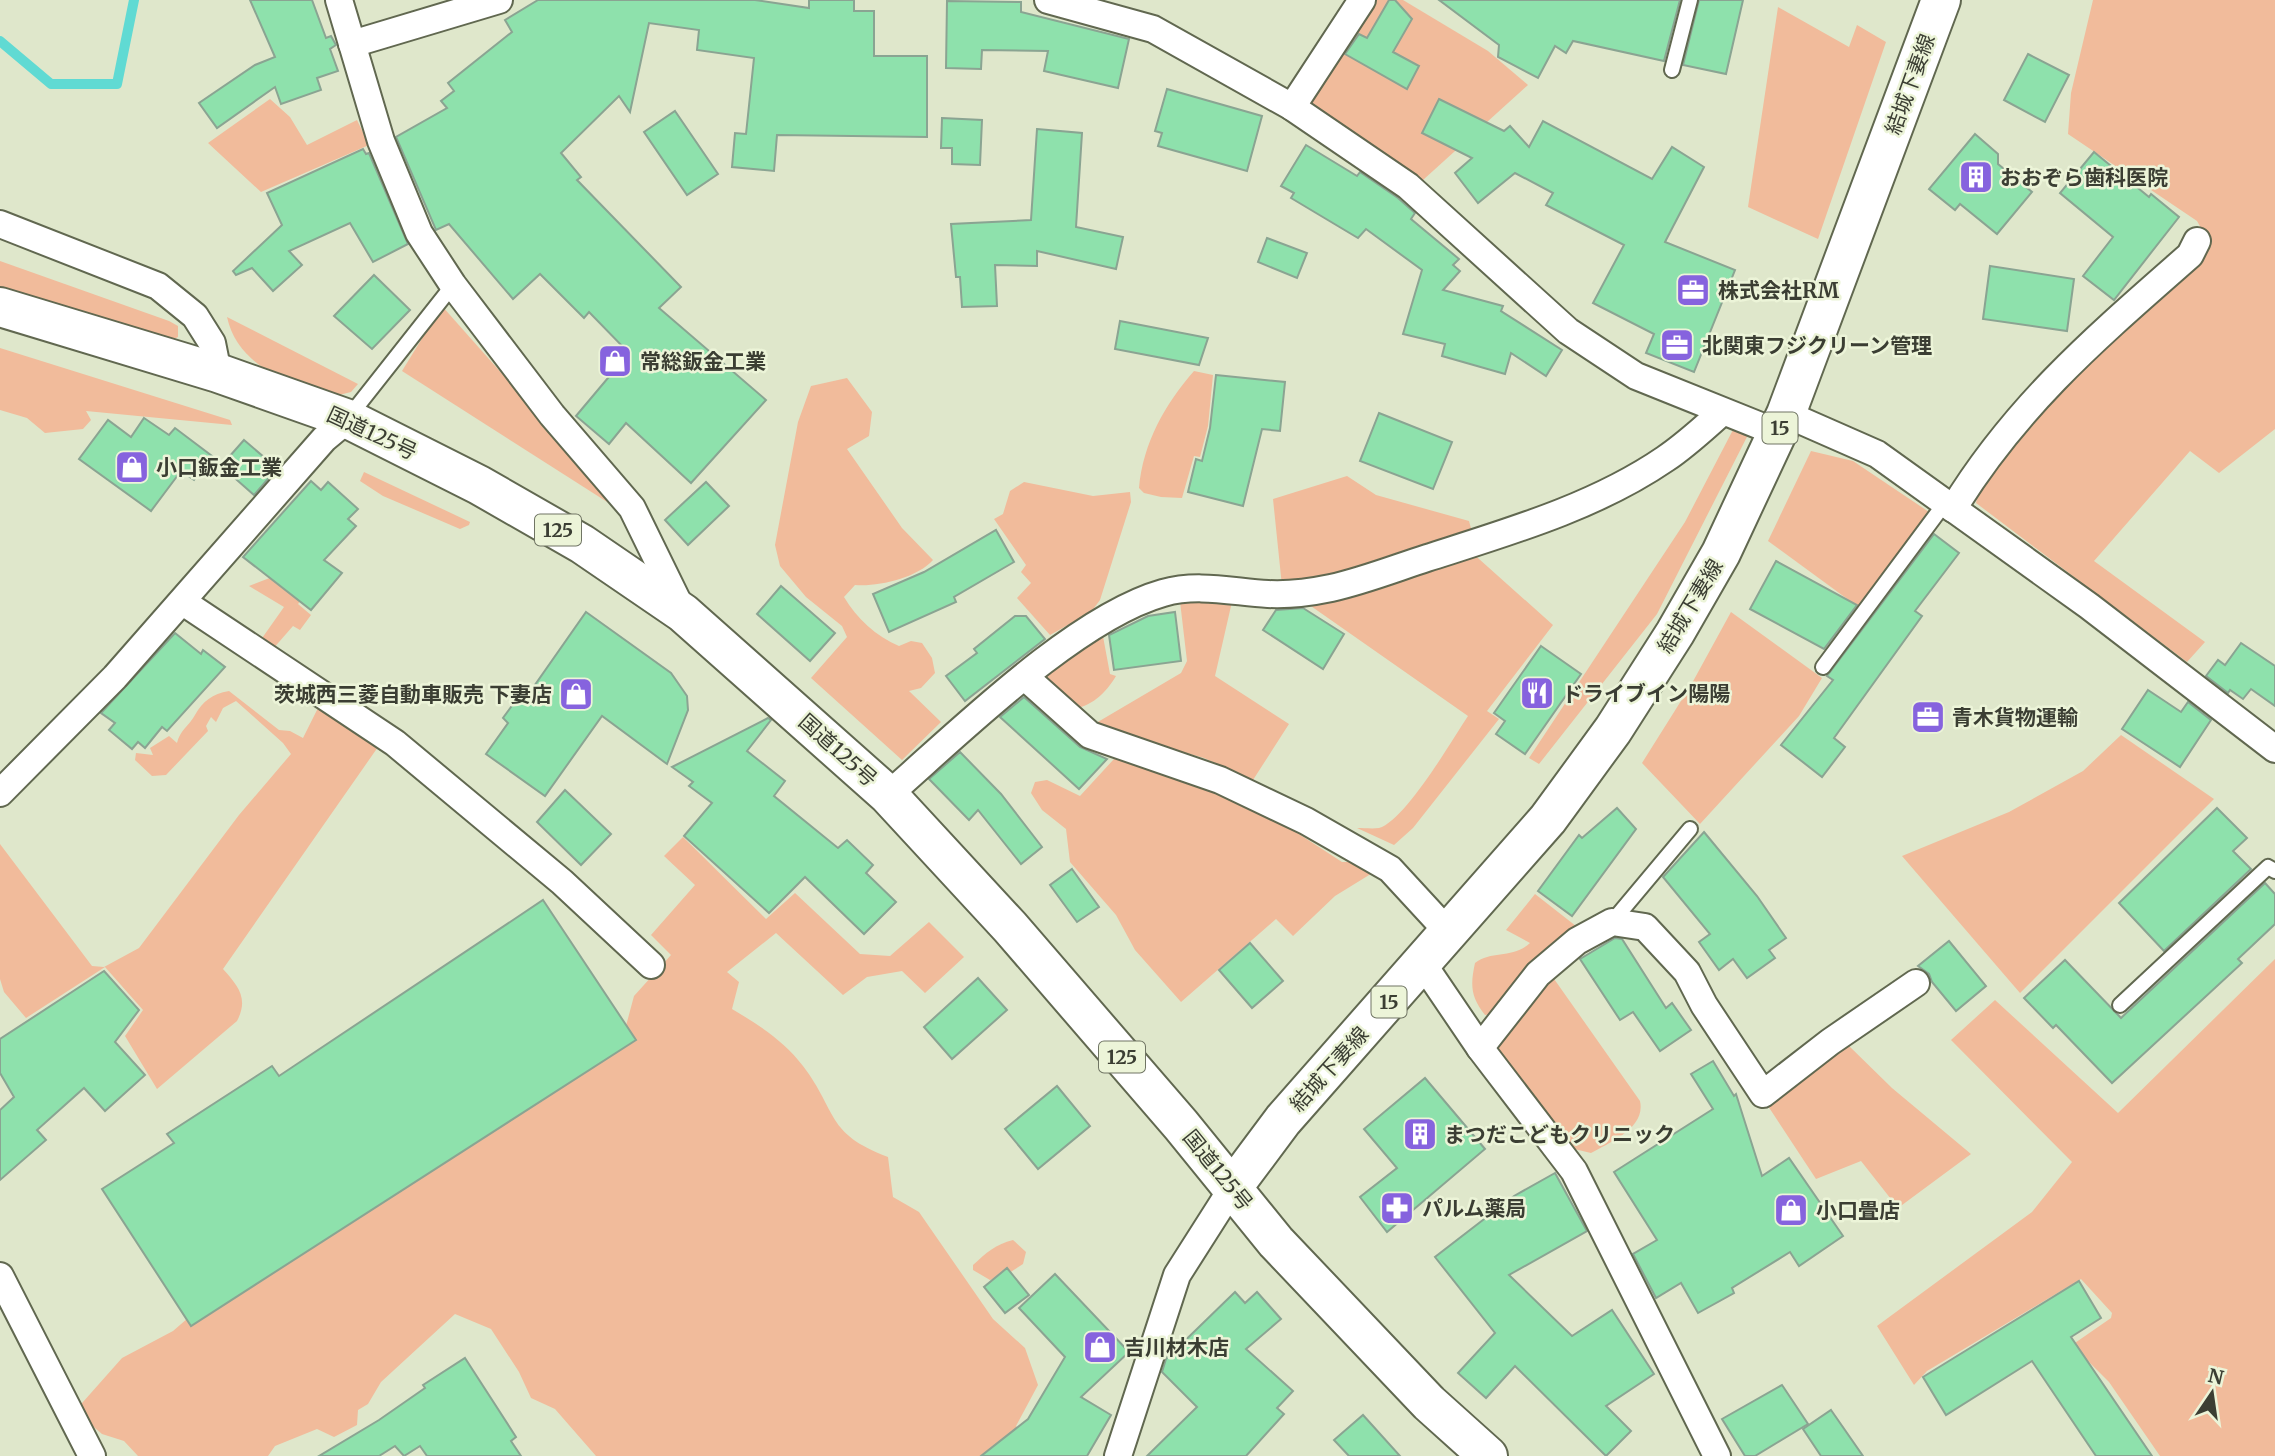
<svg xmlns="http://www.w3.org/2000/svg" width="2275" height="1456" viewBox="0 0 2275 1456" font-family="Merriweather,'Noto Sans JP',serif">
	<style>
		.green { fill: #f1bb9b }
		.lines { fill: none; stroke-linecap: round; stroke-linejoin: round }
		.stream { stroke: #60dad3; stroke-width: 10 }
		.building { fill: #8ee1ac; stroke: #8aa492; stroke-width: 2 }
		.lane-casing { stroke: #616850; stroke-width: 18 }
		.street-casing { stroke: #616850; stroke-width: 30 }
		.primary-casing { stroke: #616850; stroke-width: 42 }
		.highway-casing { stroke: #616850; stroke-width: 42 }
		.lane { stroke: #fff; stroke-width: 14 }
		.street { stroke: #fff; stroke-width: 26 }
		.primary { stroke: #fff; stroke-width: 38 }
		.highway { stroke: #fff; stroke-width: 38 }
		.labels { text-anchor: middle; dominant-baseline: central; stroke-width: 5; stroke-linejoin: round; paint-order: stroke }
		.shield { fill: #ecf4d8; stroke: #707564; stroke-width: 2 }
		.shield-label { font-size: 19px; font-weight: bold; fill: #3b3e33 }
		.street-label { font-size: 21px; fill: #3b3e33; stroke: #ecf4d8 }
		.poi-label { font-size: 21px; font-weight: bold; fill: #3b3e33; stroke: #ecf4d8; text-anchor: start }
	</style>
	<rect width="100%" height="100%" fill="#dfe7cb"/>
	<g class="green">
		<path d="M1374,0H1403L1488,51L1528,85L1423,180L1303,102Z"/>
		<path d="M2093,0H2275V429L2219,473L2190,451L2094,561L2205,642L2187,662L1976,503L1982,479L2052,395L2100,349L2205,258V235L2197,221L2068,134L2071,93Z"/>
		<path d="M1778,7L1849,47L1857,25L1886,42L1818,239L1748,207Z"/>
		<path d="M270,99L290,117L307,145L357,120L369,145L261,192L208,143Z"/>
		<path d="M0,261L169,321L178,326V337L163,344L0,295Z"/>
		<path d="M442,306L626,514L402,371Z"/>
		<path d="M227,317L358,384L351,392L339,395C293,386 238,368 227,317Z"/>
		<path d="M0,348L230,420L232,425L86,411L91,420L83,429L45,433L27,418L0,410Z"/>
		<path d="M1194,371L1213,375L1208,426L1200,457L1194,456L1182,498L1161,497L1144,493L1139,488C1143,443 1165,404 1194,371Z"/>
		<path d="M847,378L872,412L869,436L847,449L902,528L933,560C917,578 878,587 855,585L844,597C857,619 876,636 899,646L911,641L922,643L932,658L935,673L921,688L909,691L941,722L902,760L811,678L847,637L842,626L806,597L780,566L775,545L798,422L811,386Z"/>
		<path d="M1735,426L1752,427L1657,614L1539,764L1529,758L1685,522Z"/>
		<path d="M1811,451L1853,461L1932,514L1861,609L1768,541Z"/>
		<path d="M364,472L470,522L469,525L460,529L383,496L360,481Z"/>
		<path d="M1347,476L1376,495L1469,521L1473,536L1369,571L1282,586L1273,499Z"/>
		<path d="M1024,482L1093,496L1130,492L1131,502L1100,600L1091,612L1050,635L1017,598L1031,583L1021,572L1026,565L994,519L1003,514L1010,491Z"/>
		<path d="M1469,550L1553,625L1487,711L1499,719L1413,828L1394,845L1357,828C1364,828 1373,829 1379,828C1405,821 1452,740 1468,716L1298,597Z"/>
		<path d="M327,556L309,579L315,583L298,604L311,615L300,630L293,626L272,650L260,641L284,607L249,586Z"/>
		<path d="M1179,593H1234L1215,676L1289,724L1253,780L1204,758L1091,726L1181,673L1187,661Z"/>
		<path d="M1731,612L1822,678L1799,716L1700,824L1642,763L1691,685Z"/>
		<path d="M1102,631L1110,674L1116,676C1106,693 1090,708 1071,709L1036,678Z"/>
		<path d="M229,691L279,730L290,731L303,738L318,708L378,747L223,969C238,986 249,998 237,1021L157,1089L125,1036L143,1010L105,967L26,1018L4,992L0,979V844L92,966L104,967L139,948L239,815L291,754L283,743L236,701L223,708L216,722L211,717L206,726L208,731L166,775L152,776L135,760L136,753L153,755L150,748L169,736L177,743C180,730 189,726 195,715C203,701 212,694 229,691Z"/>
		<path d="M2121,735L2214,799L2020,993L1902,856L2009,812L2083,771Z"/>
		<path d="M1106,748L1265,812L1342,862H1358L1374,872L1335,896L1293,936L1276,919L1181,1002L1135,950L1116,915L1070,862L1066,829L1042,810L1031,793L1035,782L1047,780L1080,796L1114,759Z"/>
		<path d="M683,837L766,919L795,893L860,954L890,956L929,922L964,957L925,993L902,971L867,977L843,995L776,933L727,972L739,982L732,1009C759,1025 784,1041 803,1066C838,1112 825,1133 888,1157L893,1197L919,1212L993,1319L1025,1348L1038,1385L1016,1426L1023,1440L1020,1456H596L555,1409L531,1398L519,1372L491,1329L455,1314L381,1382L368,1404L358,1410L357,1425L334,1437L317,1429L275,1446L268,1456H138L124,1441L102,1434L75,1411L122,1358L173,1331L224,1287L623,1037L634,996L671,955L651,935L695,885L664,856Z"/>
		<path d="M1535,894L1581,930L1493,1014L1485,1015C1471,997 1470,986 1475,963C1492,950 1513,959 1530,943L1506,930Z"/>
		<path d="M2275,959V1456H2160L2109,1382L2072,1345L2111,1318L2112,1313L2081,1279L1927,1371L1914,1385L1877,1326L2032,1212L2072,1162L1951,1040L1995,1000L2118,1113Z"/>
		<path d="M1552,976L1640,1101C1646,1128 1610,1142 1591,1153L1566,1147L1501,1067L1495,1045Z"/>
		<path d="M1847,1044L1892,1088L1971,1154L1898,1208L1861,1161L1816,1179L1768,1106Z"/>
		<path d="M1013,1240L1026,1252L1023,1264L1003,1277L990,1280L973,1270V1265C986,1253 996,1244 1013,1240Z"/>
	</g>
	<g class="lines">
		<path class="stream" d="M0,41L51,84H117L134,0"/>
	</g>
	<g class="building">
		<path d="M250,0H312L326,38L331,36L336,45L330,49L338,71L317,78L321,90L281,104L275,87L217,128L199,103L255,65L275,57Z"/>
		<path d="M538,0H755L809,8V0H854V11H874V56H927V137L777,135L774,171L732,167L735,133L746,134L754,58L697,50L699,30L649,23L630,112L619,96L561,153L581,177L577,180L681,287L659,308L766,400L691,483L626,423L609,444L576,416L629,353L589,312L584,318L540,274L513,299L449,224L436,230L396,137L447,108L441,101L454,91L448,83L512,32L505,20Z"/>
		<path d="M1389,0H1395L1412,19L1393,52L1419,66L1407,89L1345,54L1359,34L1367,38Z"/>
		<path d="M1439,0H1680L1664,61L1573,41L1566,53L1555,46L1538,78L1498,57L1499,45Z"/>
		<path d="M1699,0H1743L1726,74L1683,65Z"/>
		<path d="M947,1L1021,2V12L1129,39L1118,88L1044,71L1048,51L982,50L981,69L946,68Z"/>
		<path d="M2028,54L2069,75L2045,122L2004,100Z"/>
		<path d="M1167,89L1262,116L1247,171L1158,146L1162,133L1155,131Z"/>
		<path d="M1439,99L1504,131L1510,126L1529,147L1543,121L1652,179L1672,147L1704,167L1665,242L1735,270L1694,372L1646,353L1654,334L1593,303L1624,245L1546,205L1553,193L1515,173L1478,203L1455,173L1472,158L1422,133Z"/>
		<path d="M675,111L718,174L687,195L644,132Z"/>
		<path d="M942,118L982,120L980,165L952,164V148H941Z"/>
		<path d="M1037,129L1082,133L1076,227L1123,237L1116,269L1037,251V266L995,265L997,306L962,307L960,277H956L951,224L1031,220Z"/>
		<path d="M1975,134L1998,154V164L2032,192L1997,234L1960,204L1955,210L1929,189Z"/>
		<path d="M1306,145L1357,176L1360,172L1398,198L1415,213L1411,219L1459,259L1453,265L1460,271L1443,290L1503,306L1501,311L1562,350L1546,376L1511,353L1505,374L1442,356L1445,344L1403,334L1422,270L1366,229L1358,238L1291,198L1294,193L1281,186Z"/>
		<path d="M363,149L366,154L369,153L408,244L373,262L350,223L289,251L302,265L273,291L252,268L236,275L233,271L282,225L267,193Z"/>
		<path d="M2094,152L2149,197L2151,194L2179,217L2114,300L2083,276L2113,237L2060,193Z"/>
		<path d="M1267,238L1307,253L1297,278L1258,262Z"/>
		<path d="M1990,266L2074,279L2067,331L1983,319Z"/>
		<path d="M374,275L410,310L372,349L334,316Z"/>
		<path d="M1120,321L1208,338L1199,365L1115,349Z"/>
		<path d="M1216,375L1285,382L1280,431L1262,429L1243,506L1188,492L1196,459L1202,461L1210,428Z"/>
		<path d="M1379,413L1452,442L1433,489L1360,461Z"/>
		<path d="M144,418L169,435L175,428L212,456L194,480L181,471L151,511L79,459L108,420L131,437Z"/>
		<path d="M244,440L265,458L262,462L274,472L254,495L221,466Z"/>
		<path d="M311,481L321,490L328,482L358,509L348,519L356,526L324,560L342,573L311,610L243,557Z"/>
		<path d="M706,482L729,506L688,545L665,520Z"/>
		<path d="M996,530L1014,562L954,597L956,602L889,632L873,594L924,572Z"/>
		<path d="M1934,534L1959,553L1915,611L1922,616L1834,738L1845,747L1822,777L1781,745L1833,680L1827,676Z"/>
		<path d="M1776,561L1857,605L1824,649L1750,609Z"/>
		<path d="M781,586L835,633L810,661L757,614Z"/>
		<path d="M1303,608L1344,634L1323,669L1263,630L1276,610Z"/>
		<path d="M586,612L671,673L687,696L688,710L667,764L602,716L545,796L486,754L508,723L503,718L527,685L532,689Z"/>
		<path d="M1175,612L1181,661L1114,670L1109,635L1148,616Z"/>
		<path d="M1015,616H1026L1045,639L965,701L946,676L977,653L974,649Z"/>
		<path d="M175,633L201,654L203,650L225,667L167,731L162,727L145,748L138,742L132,749L109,730L115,723L101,713Z"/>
		<path d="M2241,643L2275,666V706L2251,689L2243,699L2230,690L2228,693L2206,676L2218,660L2225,665Z"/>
		<path d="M1541,646L1581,674L1525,754L1496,734L1505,721L1494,713Z"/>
		<path d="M2148,690L2181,712L2188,702L2211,720L2180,767L2122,729Z"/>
		<path d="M1024,697L1080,747L1107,759L1079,789L1000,717Z"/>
		<path d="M768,718L771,720L747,751L785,781L774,796L838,848L847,840L873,865L866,873L896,902L864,934L805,877L769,913L684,836L712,803L689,786L693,782L672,767Z"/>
		<path d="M960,752L1001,794L1042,847L1021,864L978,810L969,820L929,779Z"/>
		<path d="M565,790L611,834L581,865L537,822Z"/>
		<path d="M1617,808L1636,829L1572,916L1538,891L1579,835L1582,838Z"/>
		<path d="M2217,808L2247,838L2233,851L2251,869L2164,951L2119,903Z"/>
		<path d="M1704,832L1757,896L1786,938L1769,950L1775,958L1747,978L1733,959L1719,970L1699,942L1710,934L1663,877Z"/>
		<path d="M1072,869L1099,907L1077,922L1050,885Z"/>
		<path d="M2265,883L2275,894V924L2238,959L2242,963L2112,1083L2056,1025L2053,1028L2024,998L2065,960L2121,1018Z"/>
		<path d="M543,900L636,1040L191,1326L102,1189L174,1143L167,1134L272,1066L279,1076Z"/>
		<path d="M1615,938L1622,939L1666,1008L1672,1003L1691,1030L1660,1051L1633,1012L1620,1020L1580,959Z"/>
		<path d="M1949,941L1986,986L1956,1011L1932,982L1929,974L1918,966Z"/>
		<path d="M1250,943L1283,981L1252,1008L1219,970Z"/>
		<path d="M104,971L139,1010L115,1042L145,1075L105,1111L84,1088L37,1130L46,1140L0,1180V1110L14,1097L0,1073V1039Z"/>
		<path d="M978,978L1007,1010L952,1059L924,1027Z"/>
		<path d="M1713,1061L1734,1096L1736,1094L1762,1176L1789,1158L1843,1236L1799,1266L1790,1252L1732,1288L1734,1293L1698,1313L1681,1283L1656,1298L1633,1254L1657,1240L1614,1172L1713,1109L1691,1074Z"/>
		<path d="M1425,1078L1485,1149L1387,1232L1360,1197L1397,1168L1364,1129Z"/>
		<path d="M1057,1086L1090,1126L1038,1169L1005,1129Z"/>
		<path d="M1555,1173L1587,1231L1509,1275L1572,1336L1612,1310L1654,1374L1606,1406L1631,1431L1606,1456L1515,1366L1486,1398L1458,1373L1495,1333L1435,1257L1514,1196Z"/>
		<path d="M1007,1268L1029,1295L1005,1313L984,1287Z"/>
		<path d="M1055,1274L1129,1352L1081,1397L1111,1415L1087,1456H981L1028,1419L1065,1357L1019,1308Z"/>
		<path d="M2079,1281L2101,1318L2071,1337L2152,1456H2096L2032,1361L1946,1415L1923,1377Z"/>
		<path d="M1235,1292L1245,1303L1257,1292L1281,1319L1246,1349L1293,1391L1277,1408L1284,1414L1246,1456H1147L1197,1407L1162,1372L1166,1359Z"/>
		<path d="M465,1358L516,1437L511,1441L521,1456H427L420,1446L404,1456L395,1446L379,1456H319L379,1420L425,1388L423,1385Z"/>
		<path d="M1782,1385L1808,1424L1755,1456H1745L1722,1419Z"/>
		<path d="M1831,1410L1863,1456H1821L1803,1429Z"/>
		<path d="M1363,1415L1400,1456H1349L1334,1440Z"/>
	</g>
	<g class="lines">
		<g class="lane-casing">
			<g id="lane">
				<path d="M1672,70L1690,0"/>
				<path d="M348,418L453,285"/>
				<path d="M1823,667L1945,503"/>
				<path d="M1612,922L1690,829"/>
				<path d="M2120,1005L2268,867L2275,871"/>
			</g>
		</g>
		<g class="street-casing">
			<g id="street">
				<path d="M339,0L381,141L419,233L453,285L552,415L632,508L682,610"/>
				<path d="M1048,0L1153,29L1292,107L1408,186L1568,331L1636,376L1778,433"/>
				<path d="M352,44L499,0"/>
				<path d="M1292,107L1362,0"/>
				<path d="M0,224L158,286L195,316L212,343L218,373"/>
				<path d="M1786,414L1877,454L2089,606L2275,749"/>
				<path d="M1953,509C2017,404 2099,335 2190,255L2197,241"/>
				<path d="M183,602L395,743L562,882L651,965"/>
				<path d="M1025,677L1090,735L1220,780L1306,821L1390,869L1449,933"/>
				<path d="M0,793L115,677L324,439L348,419"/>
				<path d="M888,795C959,733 1075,618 1163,593C1198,583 1233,592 1268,594C1287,595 1312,592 1331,588C1363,581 1396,568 1427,558C1508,532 1595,507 1665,459C1686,445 1704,428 1722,412"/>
				<path d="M1423,964L1480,1048L1574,1171L1717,1456"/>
				<path d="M1480,1048L1538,974L1577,941L1612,922L1645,927L1687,972L1704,1005L1763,1094L1830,1042L1916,983"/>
				<path d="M0,1276L92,1456"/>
				<path d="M1118,1456L1177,1275L1233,1187"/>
			</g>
		</g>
		<g class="primary-casing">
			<path id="primary" d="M1233,1187L1283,1120L1548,819L1613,730L1675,633L1721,553L1786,414L1941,0"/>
		</g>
		<g class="highway-casing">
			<path id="highway" d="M0,307L218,373L348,419L479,485L582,544L683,613L888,795L1010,927L1181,1125L1276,1242L1429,1403L1488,1456"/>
		</g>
		<use href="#lane" class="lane"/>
		<use href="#street" class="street"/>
		<use href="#primary" class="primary"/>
		<use href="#highway" class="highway"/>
	</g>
	<defs>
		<g id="building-square" transform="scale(1.75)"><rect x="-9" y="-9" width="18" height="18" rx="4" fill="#8663de" stroke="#ecf4d8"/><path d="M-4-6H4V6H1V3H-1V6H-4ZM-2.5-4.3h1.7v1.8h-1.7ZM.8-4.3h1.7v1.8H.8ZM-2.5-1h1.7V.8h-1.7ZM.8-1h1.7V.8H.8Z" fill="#fff"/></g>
		<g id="office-square" transform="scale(1.75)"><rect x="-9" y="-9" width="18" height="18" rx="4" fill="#8663de" stroke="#ecf4d8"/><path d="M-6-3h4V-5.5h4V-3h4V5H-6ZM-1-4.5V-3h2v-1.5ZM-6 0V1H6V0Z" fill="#fff"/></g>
		<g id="shop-square" transform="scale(1.75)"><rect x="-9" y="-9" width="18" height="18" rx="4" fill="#8663de" stroke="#ecf4d8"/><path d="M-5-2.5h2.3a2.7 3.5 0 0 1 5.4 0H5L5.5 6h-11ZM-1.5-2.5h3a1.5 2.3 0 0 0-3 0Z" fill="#fff"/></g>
		<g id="restaurant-square" transform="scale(1.75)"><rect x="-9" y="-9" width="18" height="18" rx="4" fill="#8663de" stroke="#ecf4d8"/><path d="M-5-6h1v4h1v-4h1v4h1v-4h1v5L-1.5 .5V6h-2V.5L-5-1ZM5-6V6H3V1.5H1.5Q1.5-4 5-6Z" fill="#fff"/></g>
		<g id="pharmacy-square" transform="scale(1.75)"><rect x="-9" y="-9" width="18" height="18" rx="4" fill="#8663de" stroke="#ecf4d8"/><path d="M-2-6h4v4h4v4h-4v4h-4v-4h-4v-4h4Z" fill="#fff"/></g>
	</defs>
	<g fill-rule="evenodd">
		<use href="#building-square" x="1976" y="177"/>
		<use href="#office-square" x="1693" y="290"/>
		<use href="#office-square" x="1677" y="345"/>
		<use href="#shop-square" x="615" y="361"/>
		<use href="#shop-square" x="132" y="467"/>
		<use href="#restaurant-square" x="1537" y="693"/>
		<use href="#shop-square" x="576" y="694"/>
		<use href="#office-square" x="1928" y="717"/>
		<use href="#building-square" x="1420" y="1134"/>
		<use href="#pharmacy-square" x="1397" y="1208"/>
		<use href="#shop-square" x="1791" y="1210"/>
		<use href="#shop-square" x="1100" y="1347"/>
	</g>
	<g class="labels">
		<g class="shield">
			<rect x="1762.5" y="412.5" width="35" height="31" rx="5"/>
			<rect x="535" y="514.5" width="46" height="31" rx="5"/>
			<rect x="1371.5" y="986.5" width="35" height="31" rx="5"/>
			<rect x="1099" y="1041.5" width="46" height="31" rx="5"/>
		</g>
		<g class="shield-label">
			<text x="1780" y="428">15</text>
			<text x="558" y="530">125</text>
			<text x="1389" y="1002">15</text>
			<text x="1122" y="1057">125</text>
		</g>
		<g class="street-label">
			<text transform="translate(1910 84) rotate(-70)">結城下妻線</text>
			<text transform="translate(372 433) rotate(25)">国道125号</text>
			<text transform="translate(1690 606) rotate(-59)">結城下妻線</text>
			<text transform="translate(838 750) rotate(42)">国道125号</text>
			<text transform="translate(1329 1069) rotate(-48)">結城下妻線</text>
			<text transform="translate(1218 1170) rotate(51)">国道125号</text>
		</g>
		<g class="poi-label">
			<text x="2000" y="177">おおぞら歯科医院</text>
			<text x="1718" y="290">株式会社RM</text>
			<text x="1702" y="345">北関東フジクリーン管理</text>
			<text x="640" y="361">常総鈑金工業</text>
			<text x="156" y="467">小口鈑金工業</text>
			<text x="1562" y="693">ドライブイン陽陽</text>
			<text x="552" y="694" text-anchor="end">茨城西三菱自動車販売 下妻店</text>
			<text x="1952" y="717">青木貨物運輸</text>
			<text x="1444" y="1134">まつだこどもクリニック</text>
			<text x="1422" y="1208">パルム薬局</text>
			<text x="1816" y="1210">小口畳店</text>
			<text x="1124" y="1347">吉川材木店</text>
		</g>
	</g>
	<g transform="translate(2212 1393) rotate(13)" stroke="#ecf4d8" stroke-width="5" paint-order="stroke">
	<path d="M0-5L12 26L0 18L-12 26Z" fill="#3b3e33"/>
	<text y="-10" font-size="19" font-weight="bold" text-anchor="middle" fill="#3b3e33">N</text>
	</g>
</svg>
